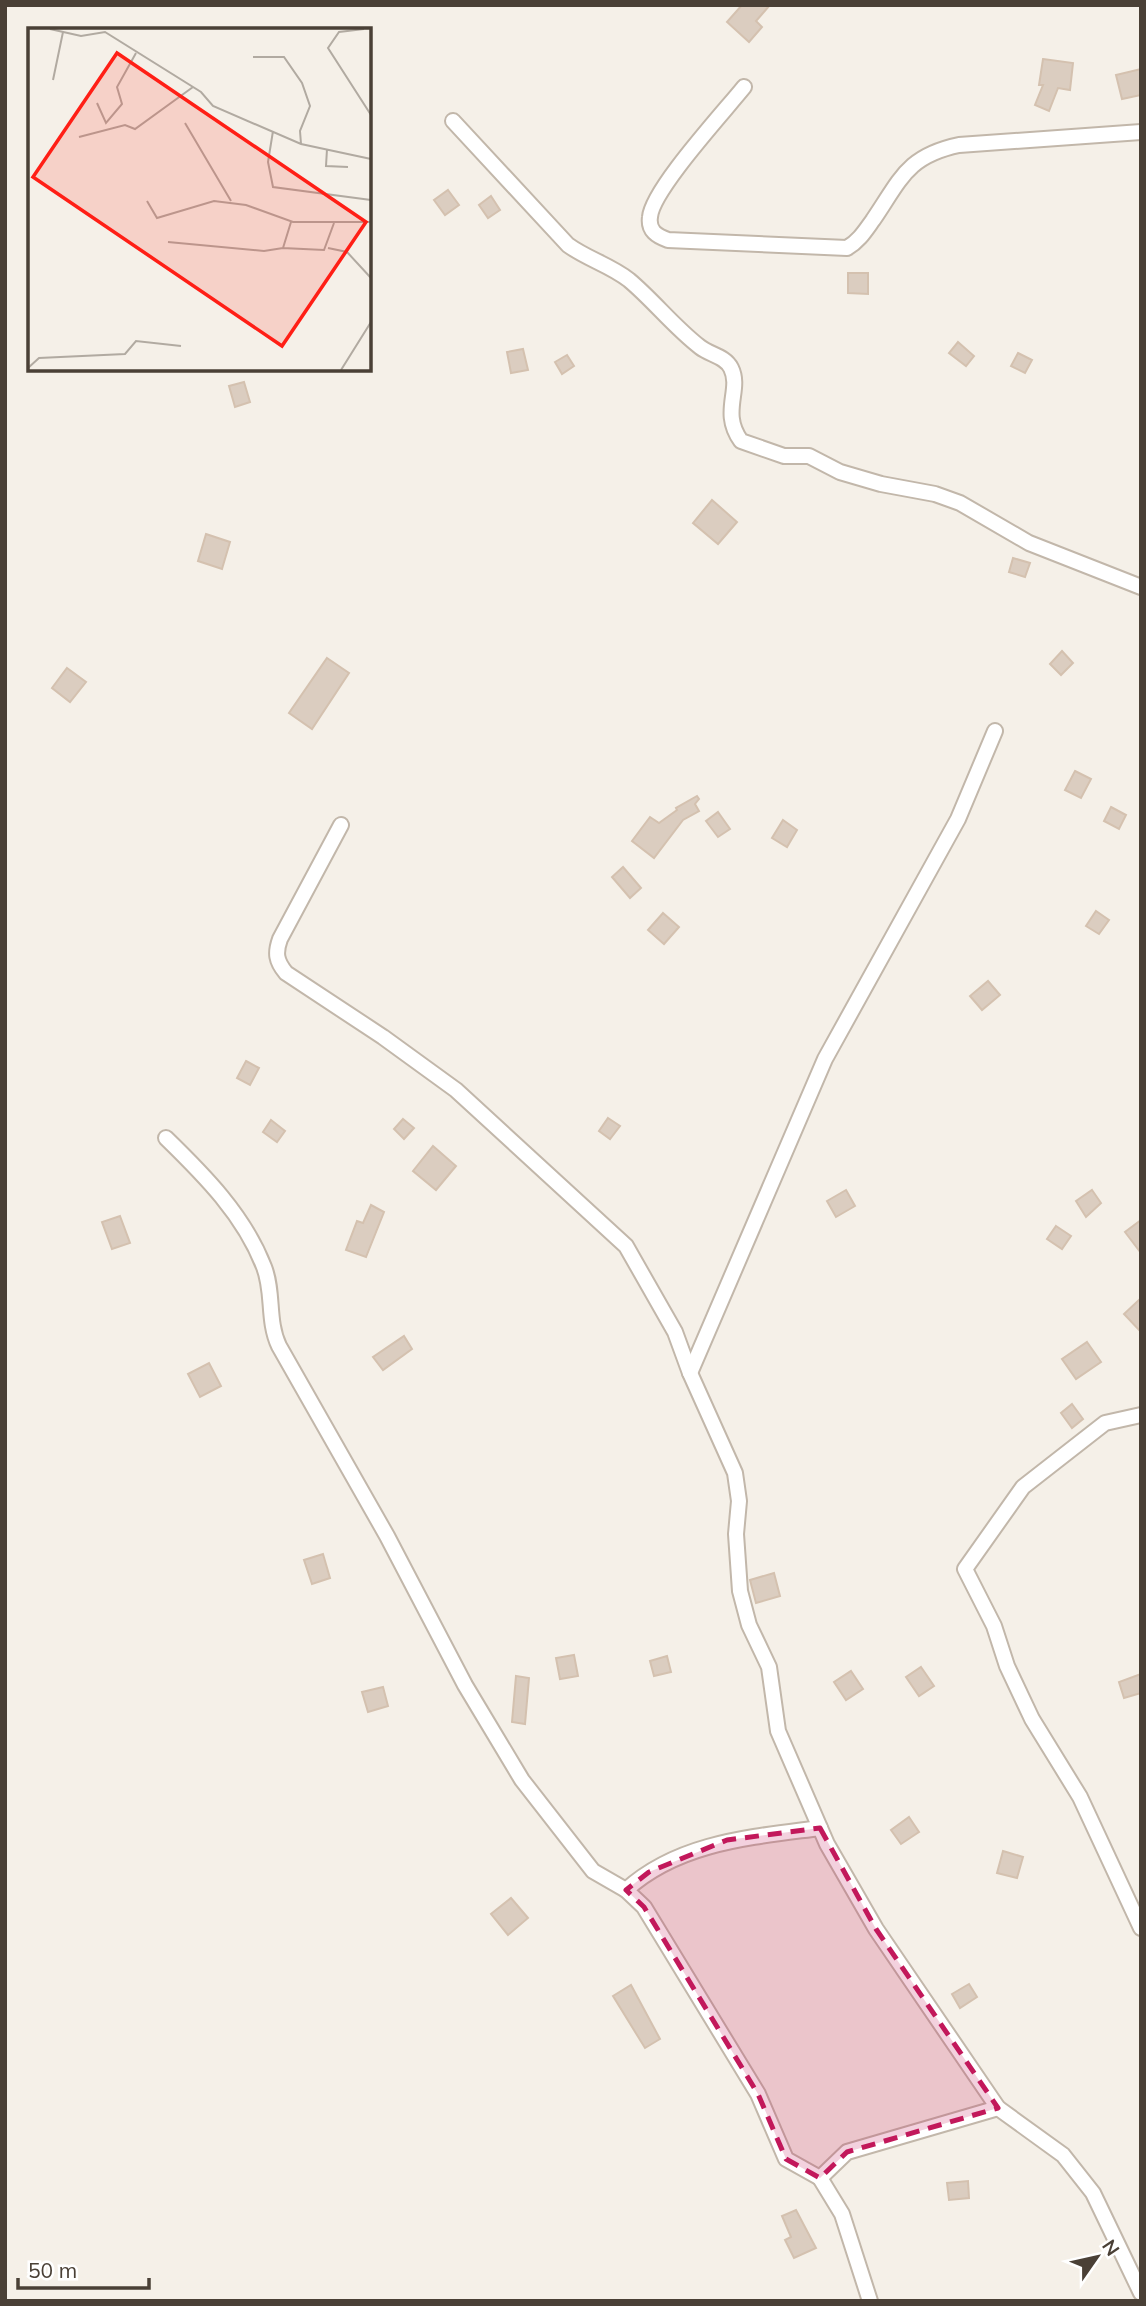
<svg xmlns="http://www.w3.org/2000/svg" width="1146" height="2306" viewBox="0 0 1146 2306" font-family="Mulish,sans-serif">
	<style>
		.building { fill: #dbcdc0; stroke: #d4c1af; stroke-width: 2 }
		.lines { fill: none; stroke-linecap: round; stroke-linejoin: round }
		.minor-casing { stroke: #c2b7aa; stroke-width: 18 }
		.minor { stroke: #fff; stroke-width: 14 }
		.marked { fill: #c2185b; fill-opacity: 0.2; stroke: #c2185b; stroke-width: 5; stroke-dasharray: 14 9; stroke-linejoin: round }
		.inset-road { fill: none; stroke: #b1aaa1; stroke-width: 2 }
		.view { fill: #ff1f16; fill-opacity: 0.15; stroke: #ff1f16; stroke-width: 3.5 }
		.inset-edge { fill: none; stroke: #4a4036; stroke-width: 3.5 }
	</style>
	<rect width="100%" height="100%" fill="#f5f0e8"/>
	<g class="building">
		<path d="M742,5H770L756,21L762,27L749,42L727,22Z"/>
		<path d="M1043,59L1073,63L1070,90L1058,88L1049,111L1035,105L1043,85H1039Z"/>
		<path d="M1141,69V95L1122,99L1116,75Z"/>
		<path d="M448,190L459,205L445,215L434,200Z"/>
		<path d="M491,196L500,210L488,218L479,205Z"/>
		<path d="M848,273H868V294L848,293Z"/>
		<path d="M958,342L974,356L966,366L949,353Z"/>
		<path d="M523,349L528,370L511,373L507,352Z"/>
		<path d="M1018,353L1032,360L1025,373L1011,366Z"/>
		<path d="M567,355L574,366L562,374L555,362Z"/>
		<path d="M244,382L250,402L235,407L229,386Z"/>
		<path d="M712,500L737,522L718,544L693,523Z"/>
		<path d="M206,534L230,542L222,569L198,561Z"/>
		<path d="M1013,558L1030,563L1025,577L1009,572Z"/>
		<path d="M1062,651L1073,663L1061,675L1050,664Z"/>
		<path d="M327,658L349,673L312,729L289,713Z"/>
		<path d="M67,668L86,682L70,702L52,688Z"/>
		<path d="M1075,771L1091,779L1081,798L1065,790Z"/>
		<path d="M697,796L699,799L695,804L699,811L683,820L654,858L632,841L650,817L659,823L677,810L676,808Z"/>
		<path d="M1111,807L1126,815L1119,829L1104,821Z"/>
		<path d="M718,812L730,829L718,837L706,821Z"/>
		<path d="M783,820L797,830L787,847L772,838Z"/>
		<path d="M623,867L641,888L630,898L612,877Z"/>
		<path d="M1096,911L1109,920L1099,934L1086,926Z"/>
		<path d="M663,913L679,927L664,944L648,930Z"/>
		<path d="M988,981L1000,995L982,1010L970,996Z"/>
		<path d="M246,1061L259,1068L250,1085L237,1078Z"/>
		<path d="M608,1118L620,1126L610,1139L599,1131Z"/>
		<path d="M403,1119L414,1128L404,1139L394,1129Z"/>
		<path d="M271,1120L285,1131L277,1142L263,1132Z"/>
		<path d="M433,1146L456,1166L436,1190L413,1171Z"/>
		<path d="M846,1190L855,1206L836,1217L827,1201Z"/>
		<path d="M1092,1190L1101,1203L1086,1217L1076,1201Z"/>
		<path d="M371,1205L384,1212L366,1257L346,1250L357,1221L363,1223Z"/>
		<path d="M120,1216L130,1243L112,1249L102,1222Z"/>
		<path d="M1141,1220V1253L1125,1232Z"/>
		<path d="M1056,1226L1071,1236L1062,1249L1047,1239Z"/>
		<path d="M1141,1298V1332L1124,1314Z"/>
		<path d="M404,1336L412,1349L383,1370L373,1357Z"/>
		<path d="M1087,1342L1101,1362L1076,1379L1062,1359Z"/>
		<path d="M209,1363L221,1386L200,1397L188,1374Z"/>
		<path d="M1072,1404L1083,1419L1072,1428L1061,1413Z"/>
		<path d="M323,1554L330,1578L312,1584L304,1560Z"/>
		<path d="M774,1573L780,1596L756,1603L750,1580Z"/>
		<path d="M574,1655L578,1676L560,1679L556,1658Z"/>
		<path d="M667,1656L671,1672L654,1676L650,1661Z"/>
		<path d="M921,1667L934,1686L919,1696L906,1677Z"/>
		<path d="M851,1671L863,1689L846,1700L834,1682Z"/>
		<path d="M1141,1674V1693L1124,1698L1119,1682Z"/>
		<path d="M516,1676L529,1678L525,1724L512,1722Z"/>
		<path d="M383,1687L388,1706L368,1712L362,1692Z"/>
		<path d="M909,1817L919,1832L901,1844L891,1830Z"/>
		<path d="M1003,1851L1023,1857L1017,1878L997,1873Z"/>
		<path d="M511,1898L528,1918L508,1935L491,1914Z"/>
		<path d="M969,1984L977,1997L960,2008L952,1994Z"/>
		<path d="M631,1985L660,2039L645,2048L613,1996Z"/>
		<path d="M968,2181L969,2198L949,2200L947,2183Z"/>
		<path d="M796,2210L816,2248L794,2258L785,2240L791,2237L782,2216Z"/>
	</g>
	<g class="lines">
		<g class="minor-casing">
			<g id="minor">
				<path d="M744,87C724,112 652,190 650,217C648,231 657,236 668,240L847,248C859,241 865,231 873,220C901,179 907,156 959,145L1141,132"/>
				<path d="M453,121L568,245C587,259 610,265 629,280C654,301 674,327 700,347C710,355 725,356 731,368C742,390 720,412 741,441L784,456H809L840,472L881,484L935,494L960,503L1029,543L1141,587"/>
				<path d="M341,825L280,939C275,953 276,961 286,973L383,1037L456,1090L626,1246L675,1332L690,1373L735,1473L739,1501L736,1534L740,1591L749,1625L769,1667L778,1731L827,1844L876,1929L998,2108L1063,2155L1093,2193L1141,2293"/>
				<path d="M166,1138C204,1175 244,1215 264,1267C274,1292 267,1321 279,1346L387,1536L465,1685L522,1780L593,1871L626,1890"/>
				<path d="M690,1373L825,1059L958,819L995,731"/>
				<path d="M1141,1415L1105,1423L1023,1487L965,1569L994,1626L1007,1666L1032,1719L1080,1797L1141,1928"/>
				<path d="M820,1828C752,1837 679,1842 626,1890L644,1907L758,2094L786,2159L820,2178L847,2152L998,2108"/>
				<path d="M820,2178L842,2214L870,2301"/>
			</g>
		</g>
		<use href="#minor" class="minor"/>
	</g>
	<path class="marked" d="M820,1828L876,1929L998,2108L847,2152L820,2178L786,2159L758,2094L644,1907L626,1890L649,1872L727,1840Z"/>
	<g transform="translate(28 28)">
		<rect width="343" height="343" fill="#f5f0e8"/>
		<path class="inset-road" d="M22,1L53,8L77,4L173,64L185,78L273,116L343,131M336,1L311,4L300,20L343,87M225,29H256L274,55L282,78L272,103L273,116M25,52L35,4M69,75L78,95L94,76L89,59L108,25M157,95L203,173M245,103L240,134L245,159L343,172M51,109L97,97L107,101L165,59M299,121L298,138L320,139M119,173L129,190L186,173L218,177L265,194H343M263,194L255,220L296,222L306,195M140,214L236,223L255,220M300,220L319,224L343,250M0,340L11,330L97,326L108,313L153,318M313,342L343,294"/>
		<path class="view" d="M89,25L338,194L254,318L5,149Z"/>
		<rect width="343" height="343" class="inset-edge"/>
	</g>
	<rect width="1146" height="2306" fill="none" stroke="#4a4036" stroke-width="14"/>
	<g transform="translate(1097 2257) rotate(56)" stroke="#ffffff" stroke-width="5" paint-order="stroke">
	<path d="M0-5L12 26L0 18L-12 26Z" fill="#4a4036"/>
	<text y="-10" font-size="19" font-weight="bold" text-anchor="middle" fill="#4a4036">N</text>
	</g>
	<path d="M18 2278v10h131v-10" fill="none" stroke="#4a4036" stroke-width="3.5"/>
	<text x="28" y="2278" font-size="21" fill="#4a4036" stroke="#ffffff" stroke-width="5" paint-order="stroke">50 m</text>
</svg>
